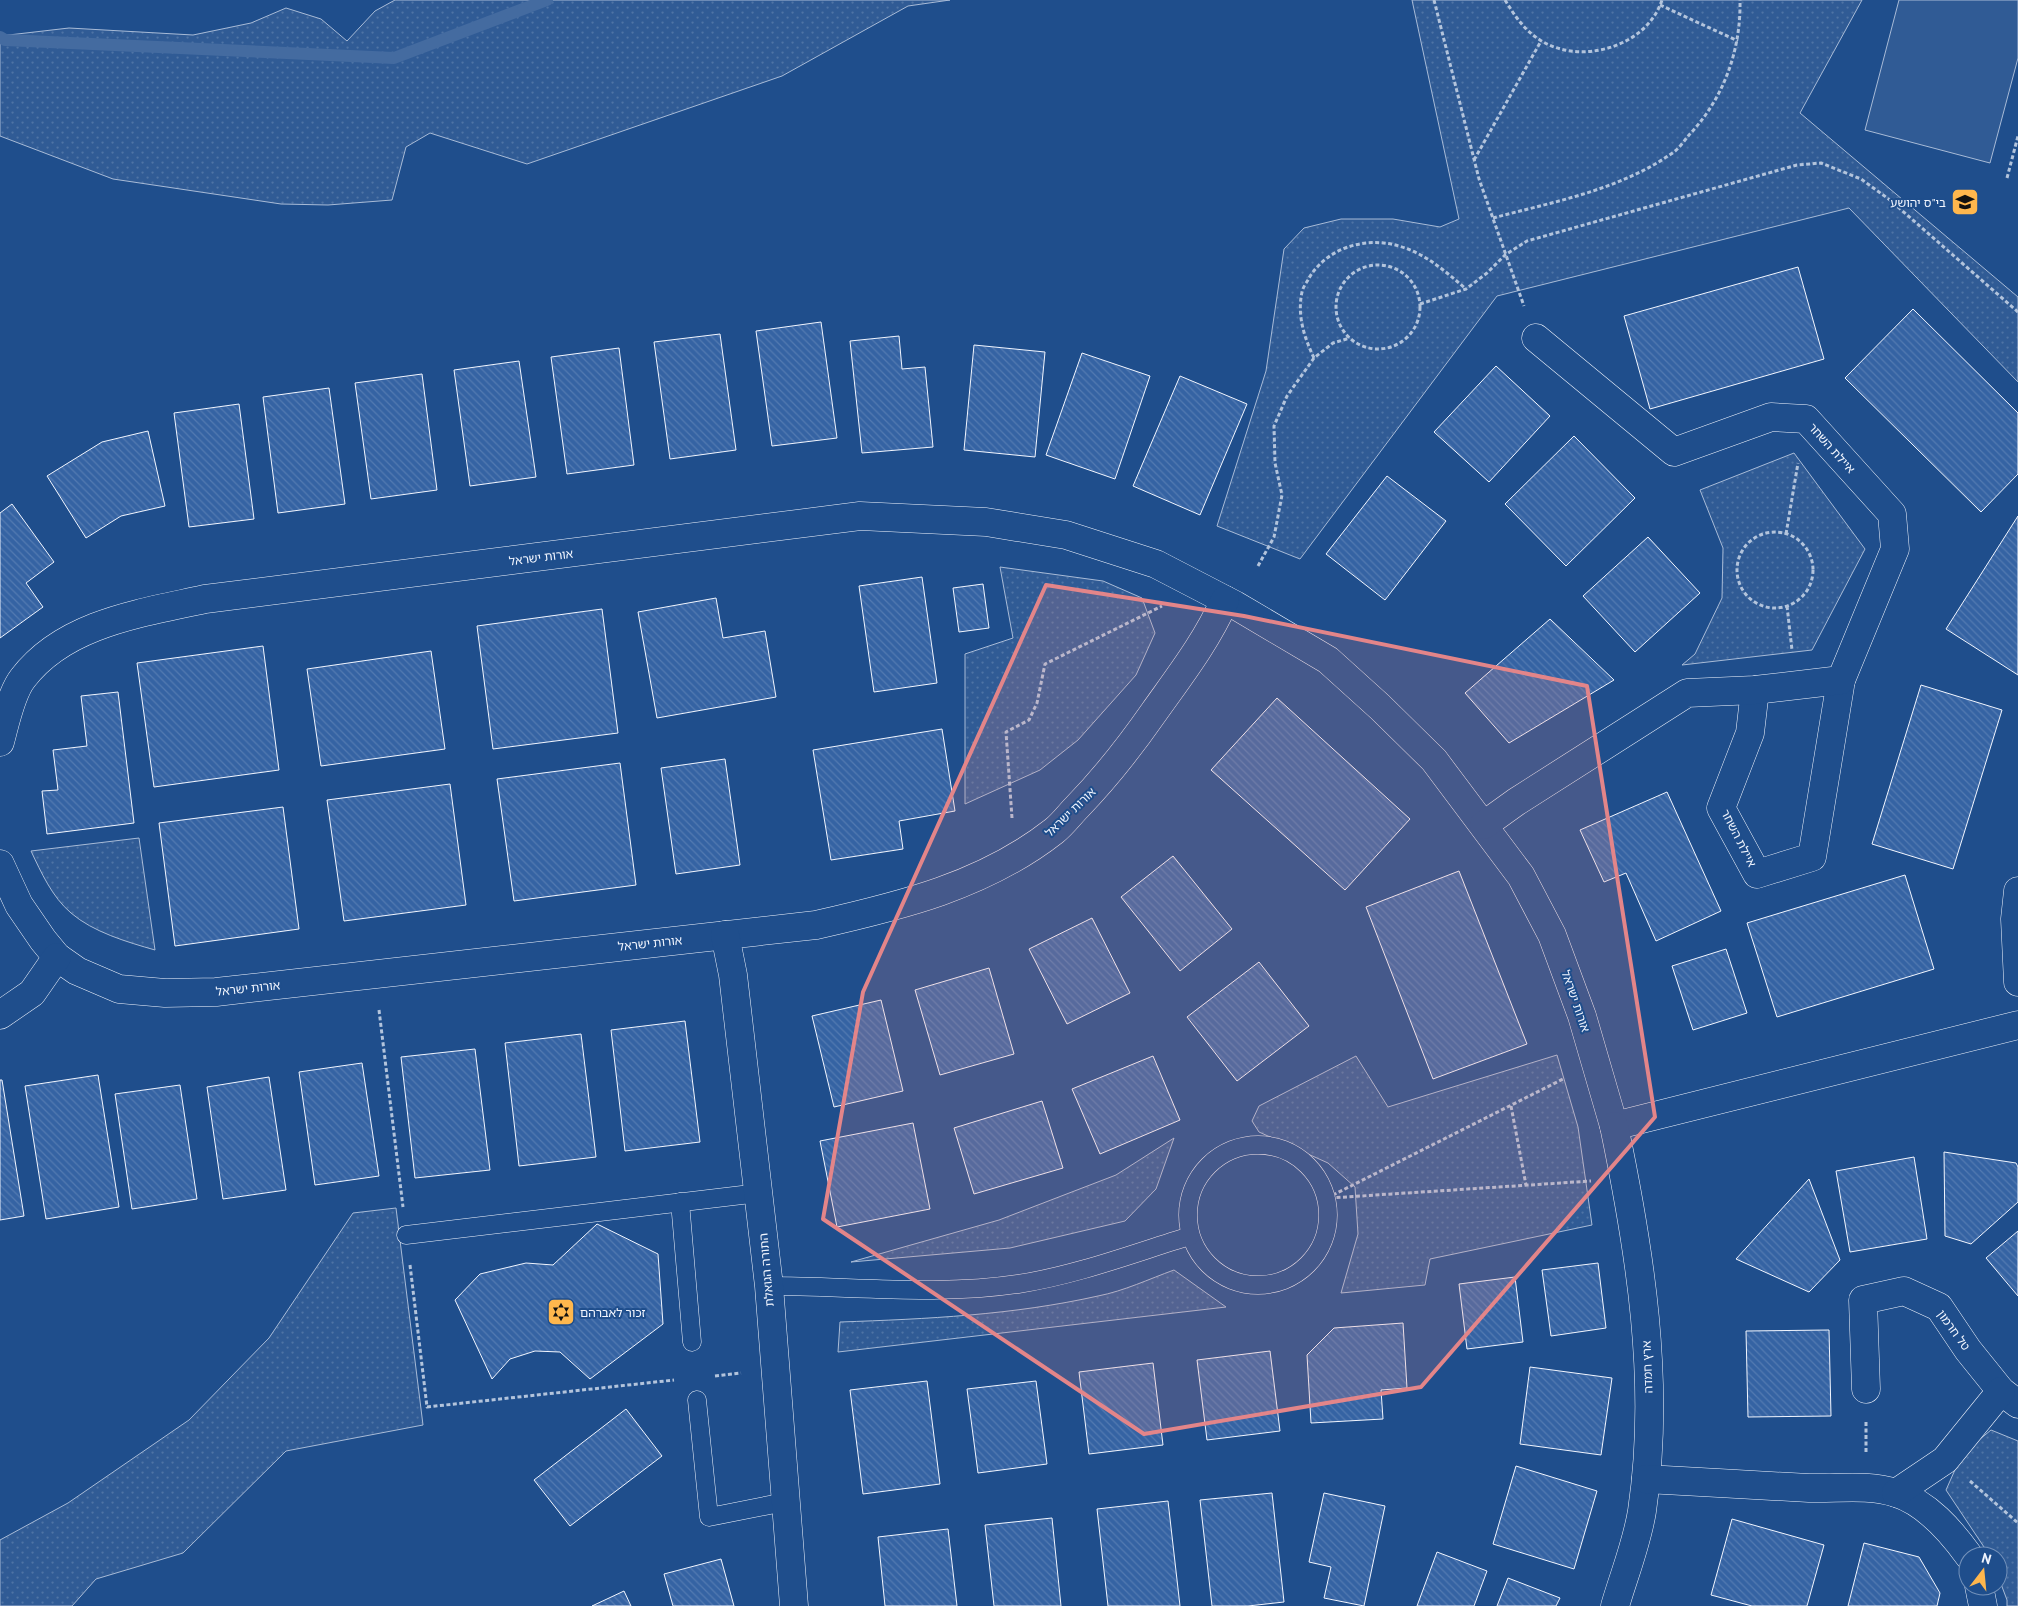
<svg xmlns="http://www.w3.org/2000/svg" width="2018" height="1606" viewBox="0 0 2018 1606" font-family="'PT Sans','Noto Sans Hebrew',sans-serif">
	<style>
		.grass { fill: url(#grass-dots); stroke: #a8bbd7 }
		.built { fill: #305b95; stroke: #a8bbd7 }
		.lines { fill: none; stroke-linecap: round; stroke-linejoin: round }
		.stream { stroke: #446ba0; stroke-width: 12 }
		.building { fill: url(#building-back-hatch); stroke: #f2f6ff }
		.lane-casing { stroke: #f2f6ff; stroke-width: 19 }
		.street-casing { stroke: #f2f6ff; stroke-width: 29 }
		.path { stroke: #b3c4dc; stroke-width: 3; stroke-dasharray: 4 2.5; stroke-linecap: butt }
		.lane { stroke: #1f4e8c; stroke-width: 18 }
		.street { stroke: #1f4e8c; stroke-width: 28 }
		.marked { fill: #e38589; fill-opacity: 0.2; stroke: #e38589; stroke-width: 4; stroke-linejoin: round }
		.labels { text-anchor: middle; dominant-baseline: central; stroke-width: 4; stroke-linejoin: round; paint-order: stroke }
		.poi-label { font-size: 12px; fill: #f2f6ff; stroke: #1f4e8c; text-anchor: end }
		.street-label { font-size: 12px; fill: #f2f6ff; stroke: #1f4e8c }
	</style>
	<defs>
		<pattern id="grass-dots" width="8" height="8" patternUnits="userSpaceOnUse" patternTransform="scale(1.25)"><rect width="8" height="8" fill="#305b95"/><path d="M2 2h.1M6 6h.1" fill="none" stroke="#4e73a5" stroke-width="1.8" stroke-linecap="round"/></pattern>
		<pattern id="building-back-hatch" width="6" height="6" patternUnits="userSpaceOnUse" patternTransform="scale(1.25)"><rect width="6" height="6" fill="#3563a3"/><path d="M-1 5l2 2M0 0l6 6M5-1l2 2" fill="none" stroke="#537ab1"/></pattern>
	</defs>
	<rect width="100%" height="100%" fill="#1f4e8c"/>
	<g class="grass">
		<path d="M395,0H950L908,6L782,76L527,164L430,133L406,147L392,200L328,205L281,204L113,179L0,136V36L69,28L193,35L251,23L286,8L321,19L347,41L375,11Z"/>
		<path d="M1412,0H1862L1800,113L2018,297V382L1849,208L1497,296L1300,559L1217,526L1266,371L1284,249L1304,228L1341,219H1393L1440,227L1459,219Z"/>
		<path d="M1794,453L1865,549L1812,650L1682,665L1695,654L1722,598L1723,548L1700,490Z"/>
		<path d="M1000,567L1103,581L1142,598L1155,633L1136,675L1078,740L1040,770L965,804V654L1013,638Z"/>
		<path d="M139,838L155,950C127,942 93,932 71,913C52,897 41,872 31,851Z"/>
		<path d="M1557,1055L1578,1127L1592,1225L1430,1259L1425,1285L1341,1293L1358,1234L1355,1187L1328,1163L1259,1132L1252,1121L1259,1106L1356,1056L1388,1107Z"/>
		<path d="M1174,1138L1156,1189L1125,1221L1010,1248L851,1262L999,1220L1116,1175Z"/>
		<path d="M396,1208L423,1425L286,1451L183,1553L96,1579L72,1606H0V1540L68,1503L189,1420L269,1338L353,1213Z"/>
		<path d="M1174,1270L1226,1307L838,1352L840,1322C927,1319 1013,1315 1098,1296C1124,1291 1149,1279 1174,1270Z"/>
		<path d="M1991,1430L2018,1441V1606H2007V1600L1998,1576V1556H1990L1946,1490L1962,1454Z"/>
	</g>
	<path class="built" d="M1899,0H2018V58L1990,163L1865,130Z"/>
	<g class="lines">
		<path class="stream" d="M0,37L5,40L394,58L547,0"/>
	</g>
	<g class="building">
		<path d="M1798,267L1824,359L1650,409L1624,316Z"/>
		<path d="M1913,309L2018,413V474L1981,512L1845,378Z"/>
		<path d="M821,322L837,438L772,446L756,331Z"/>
		<path d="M720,334L736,450L670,459L654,342Z"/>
		<path d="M899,336L902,369L925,367L933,447L862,453L850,341Z"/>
		<path d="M974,345L1045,352L1035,457L964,450Z"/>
		<path d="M619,348L634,465L567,474L551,357Z"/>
		<path d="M1082,353L1150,376L1115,479L1046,455Z"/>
		<path d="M519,361L536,477L470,486L454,370Z"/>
		<path d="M1496,366L1550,416L1489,482L1434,432Z"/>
		<path d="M422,374L437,490L371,499L355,383Z"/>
		<path d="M1180,376L1247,404L1200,515L1133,486Z"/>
		<path d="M329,388L345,504L278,513L263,397Z"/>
		<path d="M239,404L254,519L189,527L174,413Z"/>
		<path d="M148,431L165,506L121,516L86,538L47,476L102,442Z"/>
		<path d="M1574,436L1635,498L1566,566L1505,504Z"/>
		<path d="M1387,476L1446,521L1385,600L1326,554Z"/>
		<path d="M12,504L54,562L26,583L43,607L0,638V513Z"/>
		<path d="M2018,516V675L1946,629Z"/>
		<path d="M1648,537L1700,593L1635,652L1583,596Z"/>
		<path d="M922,577L937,683L874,692L859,586Z"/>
		<path d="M983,584L989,628L959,632L953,588Z"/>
		<path d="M716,598L723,638L765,631L776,697L657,718L638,612Z"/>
		<path d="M602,609L618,733L493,749L477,626Z"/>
		<path d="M1550,619L1614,680L1509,743L1465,693Z"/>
		<path d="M263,646L279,770L154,787L137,663Z"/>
		<path d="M431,651L445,749L321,766L307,669Z"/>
		<path d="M1921,685L2002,710L1953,869L1872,844Z"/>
		<path d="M118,692L134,823L47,834L42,791L58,790L53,750L87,746L81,696Z"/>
		<path d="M1277,698L1410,819L1345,890L1211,770Z"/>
		<path d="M942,729L955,811L899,821L903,849L831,860L813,750Z"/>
		<path d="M725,759L740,865L676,874L661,768Z"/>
		<path d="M620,763L636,885L514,901L497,779Z"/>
		<path d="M450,784L466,905L344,921L327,800Z"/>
		<path d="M1667,792L1721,911L1656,941L1626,873L1604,882L1580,830Z"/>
		<path d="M283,807L299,929L175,946L159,823Z"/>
		<path d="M1173,856L1232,929L1180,971L1121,897Z"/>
		<path d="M1459,871L1527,1044L1433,1079L1366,907Z"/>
		<path d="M1905,875L1934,969L1777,1017L1747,923Z"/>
		<path d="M1092,918L1130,993L1067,1024L1029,949Z"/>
		<path d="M1726,949L1747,1013L1693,1030L1672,966Z"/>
		<path d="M1259,962L1309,1026L1237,1081L1187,1017Z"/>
		<path d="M989,968L1014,1054L940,1075L915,990Z"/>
		<path d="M881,1000L903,1091L834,1107L812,1016Z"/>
		<path d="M685,1021L700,1142L625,1151L611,1030Z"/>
		<path d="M581,1034L596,1157L519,1166L505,1043Z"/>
		<path d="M475,1049L490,1170L415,1178L401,1057Z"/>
		<path d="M1153,1056L1180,1120L1100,1154L1072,1089Z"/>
		<path d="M362,1063L379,1176L315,1185L299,1072Z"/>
		<path d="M98,1075L119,1207L46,1219L25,1086Z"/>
		<path d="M269,1077L286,1190L223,1199L207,1087Z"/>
		<path d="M0,1080H2L24,1216L0,1220Z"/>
		<path d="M180,1085L197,1199L132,1209L115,1094Z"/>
		<path d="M1042,1101L1063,1168L974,1194L954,1128Z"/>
		<path d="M913,1123L930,1209L837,1227L820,1141Z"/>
		<path d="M1944,1152L2016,1163L2018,1167V1202L1971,1244L1945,1236Z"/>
		<path d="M1914,1157L1927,1239L1850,1252L1836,1171Z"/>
		<path d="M1809,1179L1840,1260L1809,1292L1736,1259Z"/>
		<path d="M597,1224L658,1254L663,1324L590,1379L560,1352L535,1351L510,1359L492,1379L455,1300L480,1274L526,1263L553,1265Z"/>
		<path d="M2018,1231V1296L1986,1258Z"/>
		<path d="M1598,1263L1606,1328L1551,1336L1542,1270Z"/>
		<path d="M1515,1277L1523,1342L1467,1349L1459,1284Z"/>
		<path d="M1403,1323L1407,1388L1381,1390L1383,1419L1311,1423L1307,1355L1334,1328Z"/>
		<path d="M1829,1330L1831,1416L1748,1417L1746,1331Z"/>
		<path d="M1270,1351L1280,1431L1207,1440L1197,1360Z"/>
		<path d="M1153,1363L1163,1445L1089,1454L1079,1372Z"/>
		<path d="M1530,1367L1612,1378L1601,1455L1520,1444Z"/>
		<path d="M927,1381L940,1484L863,1494L850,1390Z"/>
		<path d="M1036,1381L1047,1464L978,1473L967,1389Z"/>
		<path d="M626,1409L662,1456L570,1526L534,1480Z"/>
		<path d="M1516,1466L1597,1491L1574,1569L1493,1544Z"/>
		<path d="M1272,1493L1284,1602L1248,1606H1212L1200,1500Z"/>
		<path d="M1324,1493L1385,1506L1364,1606L1324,1598L1331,1567L1309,1562Z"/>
		<path d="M1168,1501L1180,1606H1108L1097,1509Z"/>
		<path d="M1052,1518L1061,1606H994L985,1525Z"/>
		<path d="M1732,1519L1824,1545L1807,1606H1752L1711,1595Z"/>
		<path d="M948,1529L957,1606H885L878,1537Z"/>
		<path d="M1864,1543L1919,1557L1940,1593L1937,1606H1848Z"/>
		<path d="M1437,1552L1487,1571L1474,1606H1417Z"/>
		<path d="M721,1559L734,1606H673L664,1574Z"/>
		<path d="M1508,1578L1560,1598L1556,1606H1497Z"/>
		<path d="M624,1591L631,1606H592Z"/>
	</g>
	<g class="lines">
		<g class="lane-casing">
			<g id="lane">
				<circle cx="1258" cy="1215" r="70"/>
				<path d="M680,1202L692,1342"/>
				<path d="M406,1235L759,1193"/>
				<path d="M769,1286C849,1286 940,1296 1018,1284C1077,1275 1134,1253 1190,1236"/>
				<path d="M697,1400L709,1517L785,1502"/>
			</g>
		</g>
		<g class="street-casing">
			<g id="street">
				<path d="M1755,690L1750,733L1721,808L1757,874L1812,857L1841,680"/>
				<path d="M0,742C5,724 11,693 23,678C65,623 142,613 205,599L860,516L986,522L1066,535L1156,564L1235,605L1328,660L1380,707L1434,760L1521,876L1552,935L1582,1016L1614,1126L2018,1025"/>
				<path d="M1484,825L1516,802L1687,693L1755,690L1841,680L1895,549L1892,514L1806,419L1771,417L1674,452L1536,338"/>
				<path d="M0,864L19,905L43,940L57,957L77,971L119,989L165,993L216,992L816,925C900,906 984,886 1054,831C1063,824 1070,814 1078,806C1106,777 1131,745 1154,712C1181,674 1206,642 1225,600"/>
				<path d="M2018,891L2015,919L2018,982"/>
				<path d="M725,935L733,975L769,1286L794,1606"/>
				<path d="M0,1015L32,993L57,957"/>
				<path d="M1614,1126C1640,1251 1661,1383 1642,1511C1637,1543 1624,1575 1615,1606"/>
				<path d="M1866,1389L1863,1300L1904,1291L1939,1307L1968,1350L2001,1391L2018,1404"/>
				<path d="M1646,1479C1700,1482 1755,1485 1809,1488C1838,1489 1867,1484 1896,1493C1927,1503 1951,1531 1969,1556"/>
				<path d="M1896,1493L1945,1460L2001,1391"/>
				<path d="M1979,1586L1983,1606"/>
			</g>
		</g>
		<g class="path">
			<path d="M1434,0L1479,179L1524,306"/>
			<path d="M1505,0C1515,16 1524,30 1540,40C1580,66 1647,47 1662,0"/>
			<path d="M1660,5L1738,41"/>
			<path d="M1474,160L1541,41"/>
			<path d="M2007,178L2018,136"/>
			<path d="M1493,218C1553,202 1619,190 1671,154C1678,150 1684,141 1689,135C1724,98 1741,50 1740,0"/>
			<circle cx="1378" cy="307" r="42"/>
			<path d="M1420,304L1466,289L1487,273L1505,255L1527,241L1797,165L1821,163L1861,179L1890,200L2018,312"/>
			<path d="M1314,358C1304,337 1297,315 1302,292C1303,287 1307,282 1309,278C1327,248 1365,236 1399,246C1426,254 1445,271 1466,289"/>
			<circle cx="1775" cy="570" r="38"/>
			<path d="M1786,534L1798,463"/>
			<path d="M1258,566L1274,537L1282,495L1275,463L1274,426L1287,396L1314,358L1333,343L1350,338"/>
			<path d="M1787,606L1792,650"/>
			<path d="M1012,818L1006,732L1029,720L1037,703L1045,664L1162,606"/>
			<path d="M379,1010L403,1207"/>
			<path d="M1511,1106L1526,1185"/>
			<path d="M1327,1198L1565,1078"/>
			<path d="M1330,1198L1591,1181"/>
			<path d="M410,1265L427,1407L674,1380"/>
			<path d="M715,1376L741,1373"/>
			<path d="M1866,1422V1453"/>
			<path d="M1970,1481L2018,1523"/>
		</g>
		<use href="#lane" class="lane"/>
		<use href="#street" class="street"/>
	</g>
	<path class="marked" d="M1046,585L1244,616L1587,686L1655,1117L1421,1387L1144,1434L823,1219L863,992Z"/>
	<defs>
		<g id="school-square" transform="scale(1.4375)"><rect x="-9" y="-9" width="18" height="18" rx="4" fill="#ffb74d" stroke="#1f4e8c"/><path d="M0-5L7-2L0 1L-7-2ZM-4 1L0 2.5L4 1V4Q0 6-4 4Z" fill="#111"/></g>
		<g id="synagogue-square" transform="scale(1.4375)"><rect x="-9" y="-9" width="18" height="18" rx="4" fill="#ffb74d" stroke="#1f4e8c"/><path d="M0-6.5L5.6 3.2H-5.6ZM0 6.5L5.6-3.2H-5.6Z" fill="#111"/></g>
	</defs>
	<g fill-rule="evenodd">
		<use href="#school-square" x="1965" y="202"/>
		<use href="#synagogue-square" x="561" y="1312"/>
	</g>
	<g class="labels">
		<g class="poi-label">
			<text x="1946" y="202">בי"ס יהושע</text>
			<text x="580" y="1312" text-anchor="start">זכור לאברהם</text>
		</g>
		<g class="street-label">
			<text transform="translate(1832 448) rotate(48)">איילת השחר</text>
			<text transform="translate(541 557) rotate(-7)">אורות ישראל</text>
			<text transform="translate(1070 812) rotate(-44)">אורות ישראל</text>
			<text transform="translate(1739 838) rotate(63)">איילת השחר</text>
			<text transform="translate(650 943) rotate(-6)">אורות ישראל</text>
			<text transform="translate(248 988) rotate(-6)">אורות ישראל</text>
			<text transform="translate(1576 1001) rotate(71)">אורות ישראל</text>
			<text transform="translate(766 1270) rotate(-95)">התורה הגואלת</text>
			<text transform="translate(1954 1330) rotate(54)">טל חרמון</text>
			<text transform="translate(1647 1367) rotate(-92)">ארץ חמדה</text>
		</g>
	</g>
	<g transform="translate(1983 1571) rotate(16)"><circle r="24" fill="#1f4e8c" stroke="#7391ba"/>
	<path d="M0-4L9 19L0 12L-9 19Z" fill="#ffb74d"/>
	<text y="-8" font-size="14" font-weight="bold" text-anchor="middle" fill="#f2f6ff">N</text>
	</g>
</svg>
